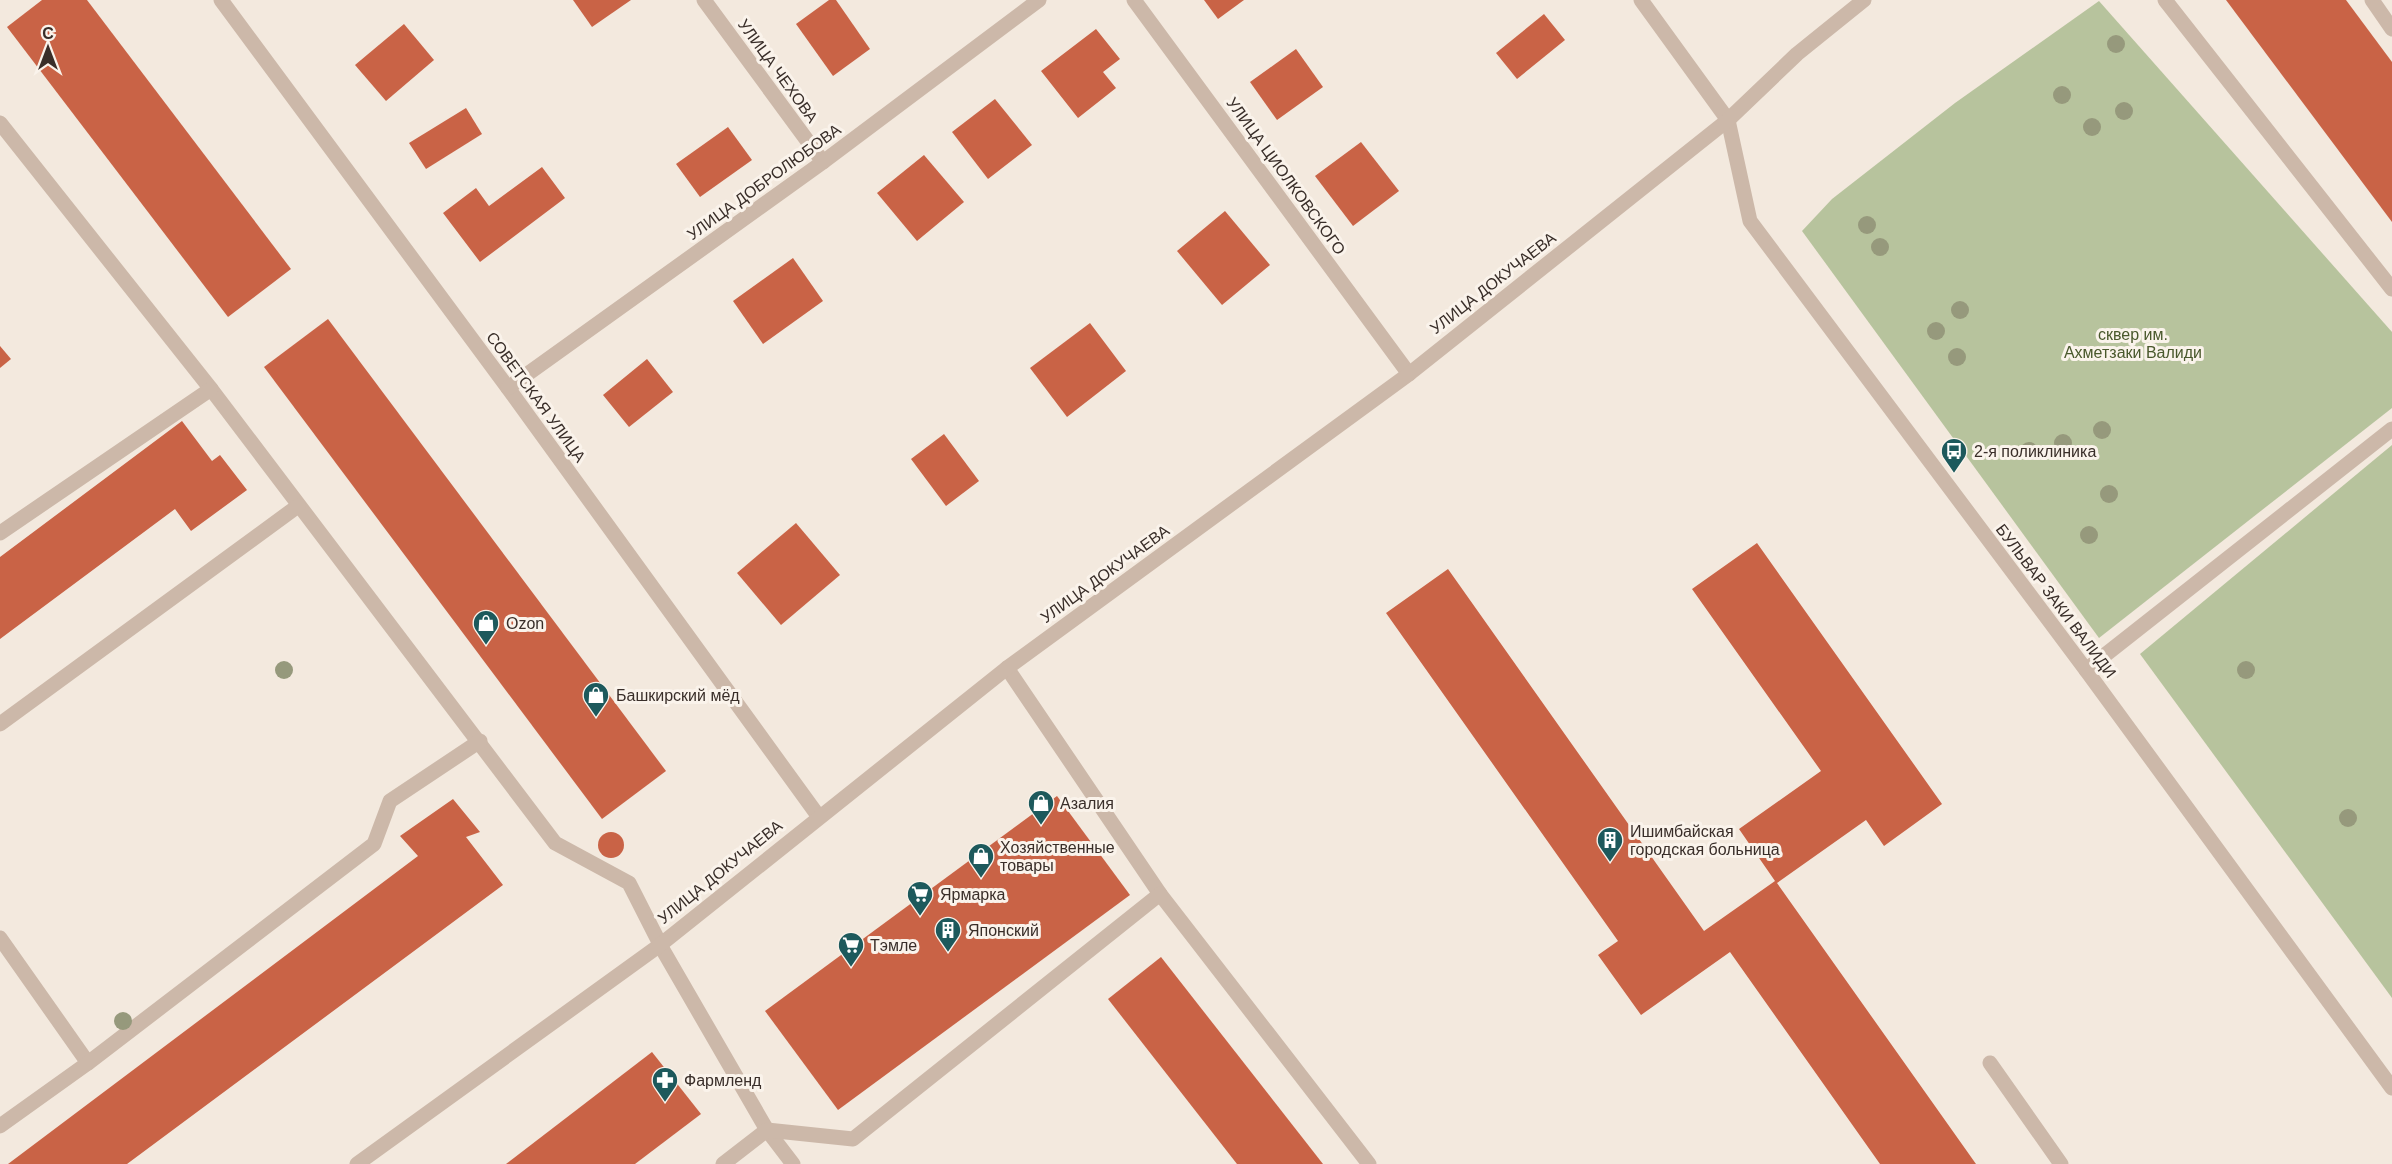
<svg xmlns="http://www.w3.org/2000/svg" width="2392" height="1164" viewBox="0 0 2392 1164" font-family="Arial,sans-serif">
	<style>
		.green { fill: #b7c39d }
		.building { fill: #c96346 }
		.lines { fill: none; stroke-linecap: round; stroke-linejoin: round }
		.service { stroke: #ccb8a9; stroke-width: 15 }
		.minor { stroke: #ccb8a9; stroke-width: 15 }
		.tree { fill: #96997c }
		.labels { text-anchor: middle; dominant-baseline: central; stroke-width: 6; stroke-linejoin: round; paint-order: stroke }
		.street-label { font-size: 16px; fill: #392e29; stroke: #faf3eb }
		.park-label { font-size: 16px; fill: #49582c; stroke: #faf3eb }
		.poi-label { font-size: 16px; fill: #392e29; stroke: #faf3eb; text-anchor: start }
	</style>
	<rect width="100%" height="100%" fill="#f3e9de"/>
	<g class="green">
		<path d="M2099,1L2392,332V408L2099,638L1802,231L1832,199L1955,103Z"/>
		<path d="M2392,445V998L2140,654Z"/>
	</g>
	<g class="building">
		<path d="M42,0H87L291,269L228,317L7,27Z"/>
		<path d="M573,0H631L592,27Z"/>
		<path d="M829,0H836L870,49L833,76L796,24Z"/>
		<path d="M1204,0H1244L1218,19Z"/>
		<path d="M2226,0H2346L2392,62V222Z"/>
		<path d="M1544,14L1565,40L1517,79L1496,53Z"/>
		<path d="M404,24L434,60L386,101L355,65Z"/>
		<path d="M1096,29L1120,59L1103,72L1116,88L1078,118L1041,71Z"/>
		<path d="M1296,49L1323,87L1277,120L1250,82Z"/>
		<path d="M995,99L1032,145L988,179L952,132Z"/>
		<path d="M466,108L482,134L426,169L409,143Z"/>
		<path d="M728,127L752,160L700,197L676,164Z"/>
		<path d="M1361,142L1399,191L1353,226L1315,176Z"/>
		<path d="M924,155L964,202L917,241L877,193Z"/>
		<path d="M542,167L565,198L480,262L443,213L476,188L489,206Z"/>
		<path d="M1225,211L1270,265L1222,305L1177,251Z"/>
		<path d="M793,258L823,301L763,344L733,301Z"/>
		<path d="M328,319L666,771L602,819L264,367Z"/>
		<path d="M1090,323L1126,371L1067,417L1030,368Z"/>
		<path d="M0,346L11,359L0,368Z"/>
		<path d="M647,359L673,392L629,427L603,395Z"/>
		<path d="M182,421L212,461L220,455L247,490L191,531L175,509L0,639V557Z"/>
		<path d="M944,434L979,481L946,506L911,459Z"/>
		<path d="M796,523L840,575L781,625L737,573Z"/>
		<path d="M1757,543L1942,804L1884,846L1866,820L1777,883L1976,1164H1880L1730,952L1641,1015L1598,955L1618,941L1386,613L1448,569L1704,931L1775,881L1739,829L1821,771L1692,589Z"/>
		<path d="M1057,796L1130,895L838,1110L765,1011Z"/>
		<path d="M453,799L480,832L466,837L503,885L127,1164H8L418,856L400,836Z"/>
		<circle cx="611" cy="845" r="13"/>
		<path d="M1161,957L1323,1164H1237L1108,999Z"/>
		<path d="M652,1052L701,1114L635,1164H506Z"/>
	</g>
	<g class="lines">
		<g class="service">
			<path d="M2165,0L2392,289"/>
			<path d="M2372,0L2392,29"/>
			<path d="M0,123L211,389L555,843L629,883L660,944"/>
			<path d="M0,533L211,389"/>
			<path d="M1007,668L1160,894"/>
			<path d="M2086,670L2392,429"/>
			<path d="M0,724L298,506"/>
			<path d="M0,938L88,1063"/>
			<path d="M660,945L767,1130L793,1164"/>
			<path d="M1990,1063L2061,1164"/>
			<path d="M0,1126L88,1063L374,844L390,801L480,741"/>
			<path d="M723,1164L767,1130L853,1139L1160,894L1369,1164"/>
		</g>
		<g class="minor">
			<path d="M221,0L508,388L819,817"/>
			<path d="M704,0L823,162"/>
			<path d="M1134,0L1409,374"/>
			<path d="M1641,0L1728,120L1750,221L2086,670L2392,1088"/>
			<path d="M508,388L823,162L1039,0"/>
			<path d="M357,1164L660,945L1007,668L1409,374L1728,120L1797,54L1864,0"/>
		</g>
	</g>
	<g class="tree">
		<circle cx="2116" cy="44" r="9"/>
		<circle cx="2062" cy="95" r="9"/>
		<circle cx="2124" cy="111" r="9"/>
		<circle cx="2092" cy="127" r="9"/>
		<circle cx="1867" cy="225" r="9"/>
		<circle cx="1880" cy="247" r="9"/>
		<circle cx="1960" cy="310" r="9"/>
		<circle cx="1936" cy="331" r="9"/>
		<circle cx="1957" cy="357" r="9"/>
		<circle cx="2102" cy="430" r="9"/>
		<circle cx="2063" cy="443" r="9"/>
		<circle cx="2029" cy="451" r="9"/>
		<circle cx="2109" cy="494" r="9"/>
		<circle cx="2089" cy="535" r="9"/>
		<circle cx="284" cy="670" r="9"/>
		<circle cx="2246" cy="670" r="9"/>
		<circle cx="2348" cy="818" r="9"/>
		<circle cx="123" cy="1021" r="9"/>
	</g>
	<defs>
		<g id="bus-pin" transform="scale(1.35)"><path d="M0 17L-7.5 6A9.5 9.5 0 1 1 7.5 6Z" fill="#1d595c" stroke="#faf3eb"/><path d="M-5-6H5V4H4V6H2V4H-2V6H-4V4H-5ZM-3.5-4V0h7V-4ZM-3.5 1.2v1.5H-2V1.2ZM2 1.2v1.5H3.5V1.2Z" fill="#fff"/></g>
		<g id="shop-pin" transform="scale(1.35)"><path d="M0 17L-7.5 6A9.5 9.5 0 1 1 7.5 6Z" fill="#1d595c" stroke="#faf3eb"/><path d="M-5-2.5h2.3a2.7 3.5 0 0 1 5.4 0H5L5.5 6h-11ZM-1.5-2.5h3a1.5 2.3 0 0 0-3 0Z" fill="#fff"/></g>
		<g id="building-pin" transform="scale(1.35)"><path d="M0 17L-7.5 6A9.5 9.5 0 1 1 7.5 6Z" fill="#1d595c" stroke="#faf3eb"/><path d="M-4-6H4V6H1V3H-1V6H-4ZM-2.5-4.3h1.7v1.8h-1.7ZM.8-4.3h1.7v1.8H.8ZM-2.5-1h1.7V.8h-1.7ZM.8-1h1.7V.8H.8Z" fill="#fff"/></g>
		<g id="supermarket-pin" transform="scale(1.35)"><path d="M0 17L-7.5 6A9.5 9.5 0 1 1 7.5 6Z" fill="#1d595c" stroke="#faf3eb"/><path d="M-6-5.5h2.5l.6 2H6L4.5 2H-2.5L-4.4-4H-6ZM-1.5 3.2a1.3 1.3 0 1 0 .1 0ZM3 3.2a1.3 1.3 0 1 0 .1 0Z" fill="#fff"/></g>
		<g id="pharmacy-pin" transform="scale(1.35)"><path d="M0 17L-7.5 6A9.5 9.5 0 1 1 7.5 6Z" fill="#1d595c" stroke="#faf3eb"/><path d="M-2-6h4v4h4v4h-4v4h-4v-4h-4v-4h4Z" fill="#fff"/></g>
	</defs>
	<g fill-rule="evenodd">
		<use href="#bus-pin" x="1954" y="451"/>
		<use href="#shop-pin" x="486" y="623"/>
		<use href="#shop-pin" x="596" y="695"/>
		<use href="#shop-pin" x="1041" y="803"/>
		<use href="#building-pin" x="1610" y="840"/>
		<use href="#shop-pin" x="981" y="856"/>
		<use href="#supermarket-pin" x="920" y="894"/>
		<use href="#building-pin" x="948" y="930"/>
		<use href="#supermarket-pin" x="851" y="945"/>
		<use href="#pharmacy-pin" x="665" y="1080"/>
	</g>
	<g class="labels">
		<g class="street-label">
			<text transform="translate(778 71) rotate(54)">УЛИЦА ЧЕХОВА</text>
			<text transform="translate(1286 176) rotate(54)">УЛИЦА ЦИОЛКОВСКОГО</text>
			<text transform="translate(764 182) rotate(-36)">УЛИЦА ДОБРОЛЮБОВА</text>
			<text transform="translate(1493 283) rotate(-38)">УЛИЦА ДОКУЧАЕВА</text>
			<text transform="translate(536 397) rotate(54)">СОВЕТСКАЯ УЛИЦА</text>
			<text transform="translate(1105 574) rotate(-36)">УЛИЦА ДОКУЧАЕВА</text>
			<text transform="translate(2056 601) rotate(53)">БУЛЬВАР ЗАКИ ВАЛИДИ</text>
			<text transform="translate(720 872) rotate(-39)">УЛИЦА ДОКУЧАЕВА</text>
		</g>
		<g class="park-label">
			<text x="2133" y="334">сквер им.<tspan x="2133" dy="18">Ахметзаки Валиди</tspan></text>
		</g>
		<g class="poi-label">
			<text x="1974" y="451">2-я поликлиника</text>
			<text x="506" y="623">Ozon</text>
			<text x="616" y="695">Башкирский мёд</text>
			<text x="1060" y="803">Азалия</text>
			<text x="1630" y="831">Ишимбайская<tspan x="1630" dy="18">городская больница</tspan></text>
			<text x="1000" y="847">Хозяйственные<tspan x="1000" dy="18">товары</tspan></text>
			<text x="940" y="894">Ярмарка</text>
			<text x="968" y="930">Японский</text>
			<text x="870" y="945">Тэмле</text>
			<text x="684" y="1080">Фармленд</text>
		</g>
	</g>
	<g transform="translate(48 48)" stroke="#faf3eb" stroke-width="4.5" paint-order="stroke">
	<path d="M0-4.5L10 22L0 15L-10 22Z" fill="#392e29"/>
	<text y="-9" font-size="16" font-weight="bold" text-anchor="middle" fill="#392e29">С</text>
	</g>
</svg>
